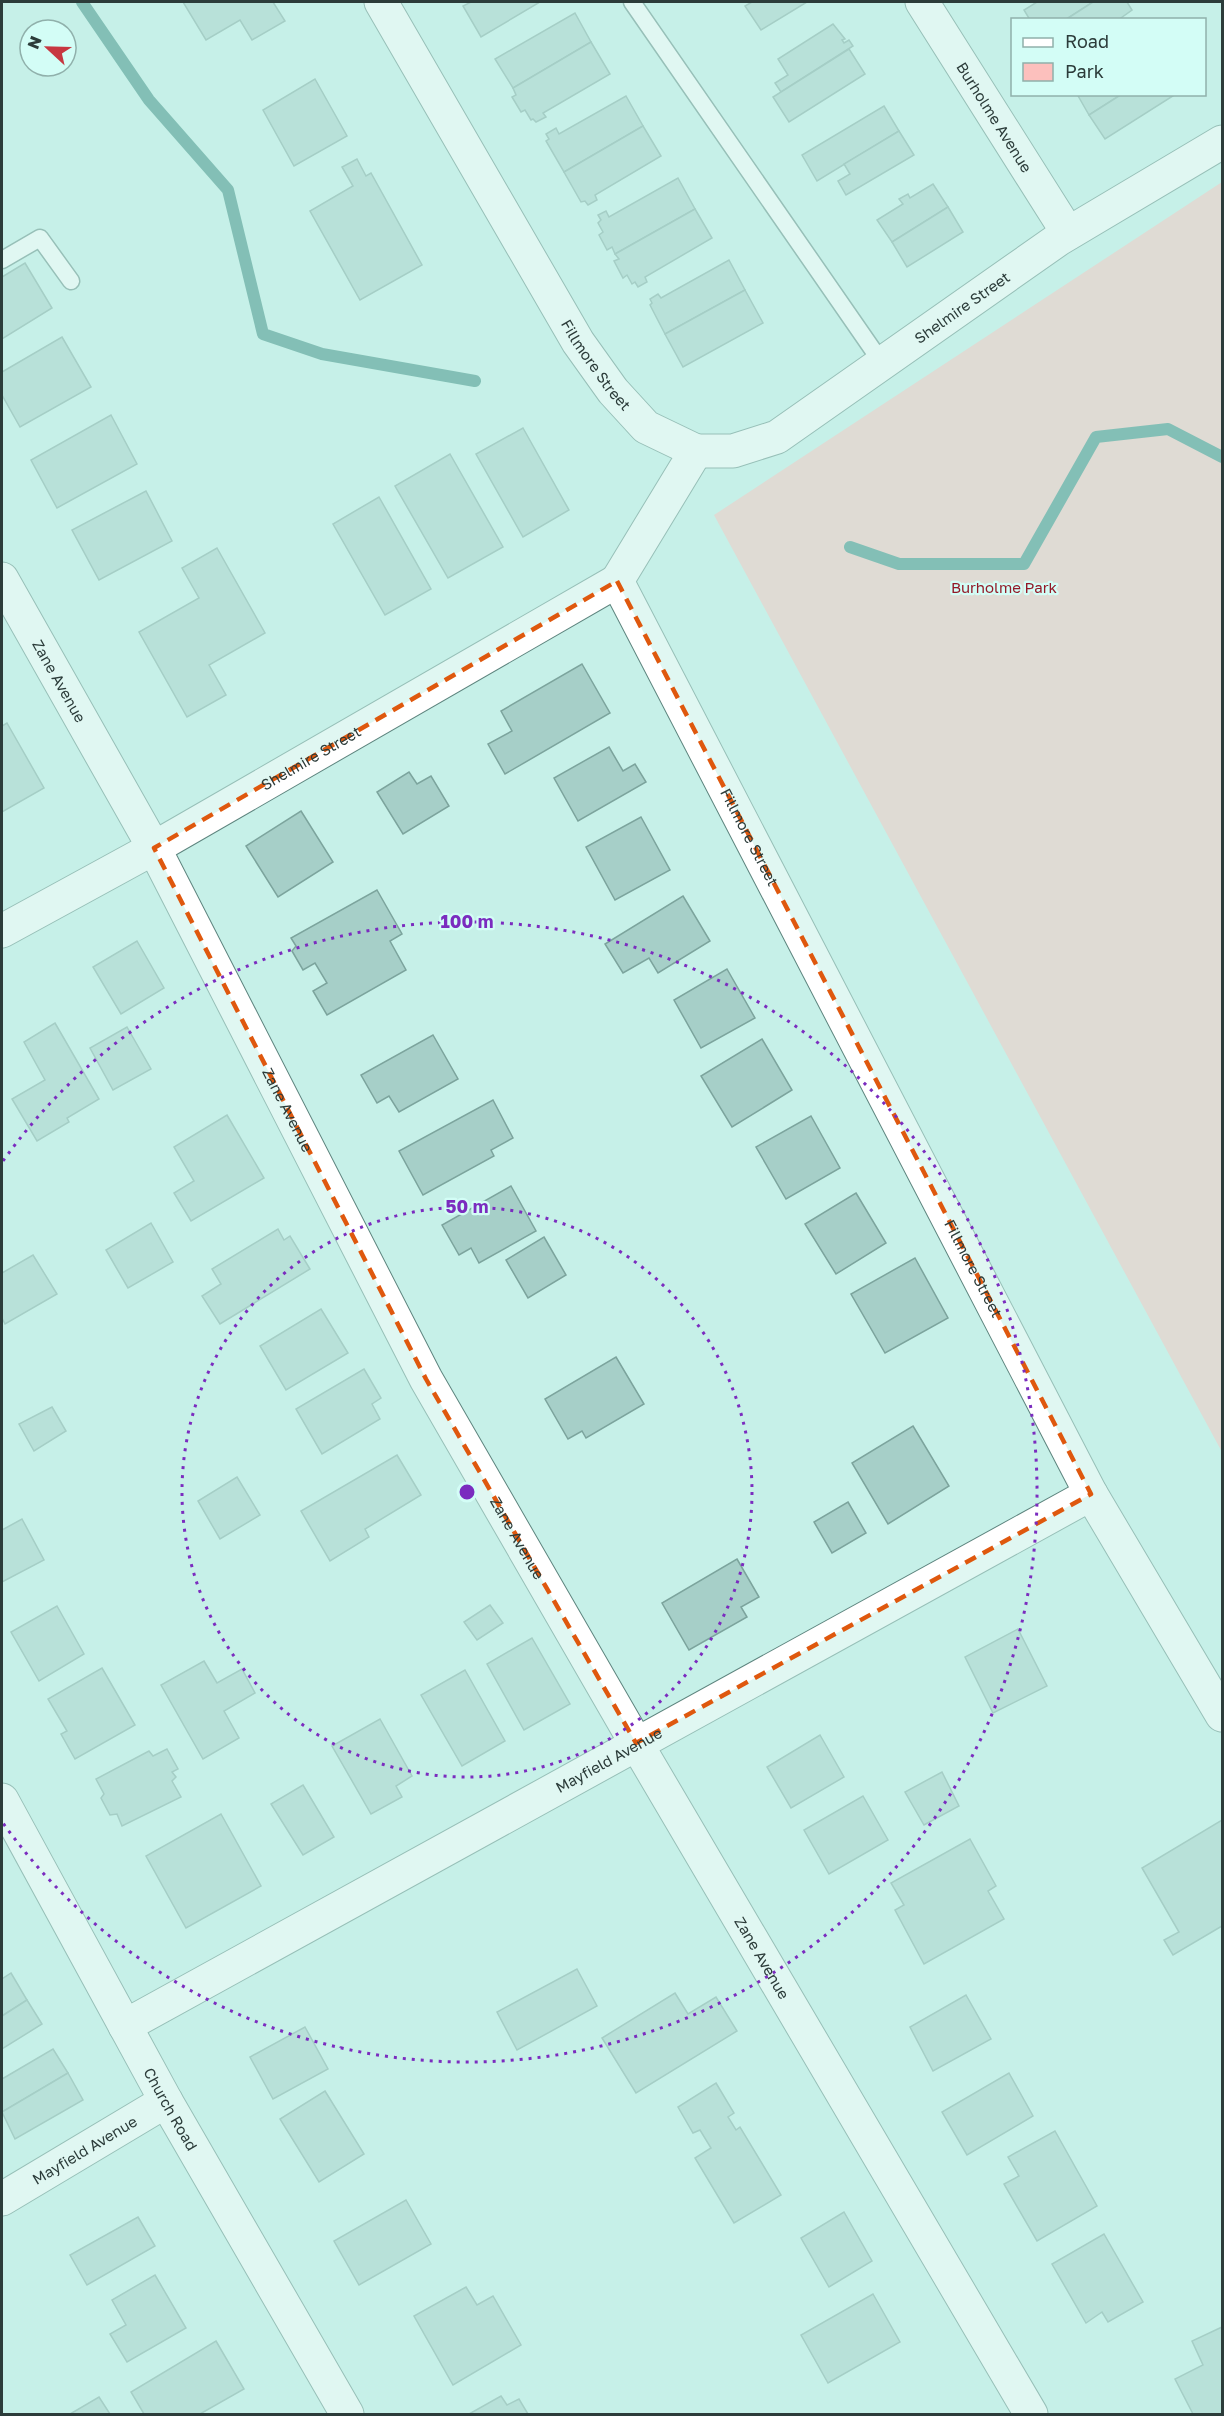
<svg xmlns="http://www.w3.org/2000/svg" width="1224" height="2416" viewBox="0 0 1224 2416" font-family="'Golos Text',sans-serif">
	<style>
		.green { fill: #fcc0bd }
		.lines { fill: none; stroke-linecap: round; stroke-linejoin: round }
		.stream { stroke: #31847a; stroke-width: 12 }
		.building { fill: #a6cfc8; stroke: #7ca49d; stroke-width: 1.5 }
		.lane-casing { stroke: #5e857f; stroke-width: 19 }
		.street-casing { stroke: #5e857f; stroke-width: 35 }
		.secondary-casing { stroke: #5e857f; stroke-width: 35 }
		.lane { stroke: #fff; stroke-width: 16 }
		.street { stroke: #fff; stroke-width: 33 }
		.secondary { stroke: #fff; stroke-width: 33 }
		.marked { fill: none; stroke: #df580e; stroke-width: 4.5; stroke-dasharray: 12 8; stroke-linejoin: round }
		.ring { fill: none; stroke: #7b2cbf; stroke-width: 3; stroke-dasharray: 3 6 }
		.labels { text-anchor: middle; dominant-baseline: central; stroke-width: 4.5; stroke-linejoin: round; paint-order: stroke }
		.street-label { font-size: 15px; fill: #2c3c3a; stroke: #d3fdf6 }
		.park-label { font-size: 15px; fill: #931927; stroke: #d3fdf6 }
		.centre { fill: #7b2cbf; stroke: #d3fdf6; stroke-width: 3 }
		.ring-label { font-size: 18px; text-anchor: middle; font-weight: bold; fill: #7b2cbf; stroke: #d3fdf6; stroke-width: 4.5; stroke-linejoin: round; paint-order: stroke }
	</style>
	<rect width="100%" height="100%" fill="#c6f0e8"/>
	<path class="green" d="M1222,182V1452L714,515Z"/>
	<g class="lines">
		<g class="stream">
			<path d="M82,2L149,100L228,190L263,334L322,354L475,381"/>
			<path d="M850,547L899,564H1024L1096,437L1168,429L1222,457"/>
		</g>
	</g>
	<g class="building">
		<path d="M183,2H273L285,21L252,40L240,20L206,40Z"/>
		<path d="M471,2H540L481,37L463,6Z"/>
		<path d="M752,2H807L761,30L745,6Z"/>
		<path d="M1037,2H1093L1065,20H1030L1024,10Z"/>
		<path d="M1093,2H1127L1132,10L1118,20H1065Z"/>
		<path d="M575,13L591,42L513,88L495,59Z"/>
		<path d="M833,24L845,39L842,40L844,43L849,40L853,46L781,92L775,83L788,75L778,59Z"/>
		<path d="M591,42L610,74L543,113L546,117L536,122L533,119L531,120L525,110L521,112L512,97L516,95L513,88Z"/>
		<path d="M849,49L865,74L789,122L773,97Z"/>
		<path d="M315,79L347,136L294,166L263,110Z"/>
		<path d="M1077,94H1122L1089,115Z"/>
		<path d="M1122,94H1176L1105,139L1089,115Z"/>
		<path d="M626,96L643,126L564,172L546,141L549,139L546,134L556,128L559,134Z"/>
		<path d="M884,106L899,131L817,181L802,155Z"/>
		<path d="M643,126L661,156L595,195L597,200L588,205L585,201L581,202L564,172Z"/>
		<path d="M899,131L914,155L846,195L838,181L850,174L844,164Z"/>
		<path d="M357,159L366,176L371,173L422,265L360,300L310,211L353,186L342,167Z"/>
		<path d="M678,178L695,209L615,254L612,247L607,250L599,235L603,232L598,223L601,220L598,215L606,211L609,217Z"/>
		<path d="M933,184L948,207L892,242L877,220L903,204L899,199L908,194L910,198Z"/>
		<path d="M948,207L963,232L907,267L892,242Z"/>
		<path d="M695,209L712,238L645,277L647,282L638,287L635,282L632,284L627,275L623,278L614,261L619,259L615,254Z"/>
		<path d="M729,260L745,290L665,334L650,305L652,303L650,299L658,294L661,298Z"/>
		<path d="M25,263L52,308L2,339V277Z"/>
		<path d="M745,290L763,323L683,367L665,334Z"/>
		<path d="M62,337L91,387L20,427L2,395V372Z"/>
		<path d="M111,415L137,464L57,508L31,460Z"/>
		<path d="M523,428L569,510L523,537L476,454Z"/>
		<path d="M450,454L503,547L448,578L395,486Z"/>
		<path d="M146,491L172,541L99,580L72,530Z"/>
		<path d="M379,497L431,589L385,615L333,524Z"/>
		<path d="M217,548L265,633L209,665L226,695L187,717L139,632L199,598L182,568Z"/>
		<path d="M582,664L610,713L505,774L488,744L512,731L501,711Z"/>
		<path d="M7,723L44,788L2,812V726Z"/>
		<path d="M609,747L623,771L635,764L646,782L578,821L554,778Z"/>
		<path d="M409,772L417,784L431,776L449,806L403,834L377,792Z"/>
		<path d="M301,811L333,862L278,897L246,846Z"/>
		<path d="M641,817L670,870L615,900L586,847Z"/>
		<path d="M377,890L402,934L390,941L406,970L327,1015L313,991L327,983L315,963L303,970L292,951L296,946L291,938Z"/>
		<path d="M683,896L710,941L658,973L649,958L623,973L605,944Z"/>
		<path d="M137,941L164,988L121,1014L93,967Z"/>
		<path d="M727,969L755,1018L701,1048L674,1000Z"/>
		<path d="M55,1023L99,1099L67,1118L69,1122L37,1141L12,1099L45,1080L24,1042Z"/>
		<path d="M127,1027L151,1069L113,1090L90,1048Z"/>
		<path d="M433,1035L458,1079L399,1112L389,1096L377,1103L361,1075Z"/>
		<path d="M762,1039L792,1090L732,1127L701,1076Z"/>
		<path d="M493,1100L513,1138L491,1150L494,1156L423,1195L399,1151Z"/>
		<path d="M227,1115L264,1178L191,1221L174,1193L194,1181L174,1147Z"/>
		<path d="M811,1116L840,1168L786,1199L756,1147Z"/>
		<path d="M511,1186L536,1231L479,1263L471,1248L459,1255L442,1225Z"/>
		<path d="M856,1193L886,1243L836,1274L805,1224Z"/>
		<path d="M151,1223L173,1262L128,1288L106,1250Z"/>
		<path d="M278,1229L284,1240L290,1236L310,1269L220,1324L202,1296L221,1284L212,1269Z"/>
		<path d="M544,1237L566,1275L528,1298L506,1260Z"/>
		<path d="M33,1255L57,1294L5,1324L2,1318V1273Z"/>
		<path d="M915,1258L948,1318L885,1353L851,1294Z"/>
		<path d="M321,1309L348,1353L286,1390L260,1346Z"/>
		<path d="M616,1357L644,1404L586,1438L582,1431L568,1439L545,1399Z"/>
		<path d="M364,1369L381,1398L372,1404L380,1419L322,1454L296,1409Z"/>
		<path d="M52,1407L66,1431L34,1451L19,1424Z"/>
		<path d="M913,1426L949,1486L888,1524L852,1463Z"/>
		<path d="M397,1455L421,1495L365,1529L369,1537L330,1561L301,1511Z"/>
		<path d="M237,1477L260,1515L220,1539L198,1501Z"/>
		<path d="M848,1502L866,1533L832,1553L814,1522Z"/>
		<path d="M22,1519L44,1560L2,1582V1530Z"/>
		<path d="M737,1559L759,1597L741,1607L747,1617L689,1650L662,1603Z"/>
		<path d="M490,1605L503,1623L477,1640L464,1622Z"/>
		<path d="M57,1606L84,1654L39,1681L11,1632Z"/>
		<path d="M1018,1629L1047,1686L993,1713L965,1657Z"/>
		<path d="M532,1638L570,1704L524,1730L487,1664Z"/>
		<path d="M204,1661L217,1683L242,1669L255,1693L224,1711L239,1738L203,1759L161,1685Z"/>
		<path d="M102,1668L135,1725L75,1759L61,1734L67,1731L48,1699Z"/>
		<path d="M465,1670L505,1741L462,1766L421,1695Z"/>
		<path d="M380,1719L412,1776L396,1786L402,1797L371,1814L332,1746Z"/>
		<path d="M820,1735L844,1777L791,1808L767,1767Z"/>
		<path d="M167,1749L178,1769L172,1772L176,1777L172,1781L181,1797L122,1826L117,1814L110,1815L101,1798L104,1794L96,1779L149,1751L153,1756Z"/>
		<path d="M942,1772L959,1806L924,1825L905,1792Z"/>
		<path d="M303,1785L334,1837L303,1855L271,1804Z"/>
		<path d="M863,1796L888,1840L829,1874L804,1830Z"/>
		<path d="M221,1814L261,1886L186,1928L146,1856Z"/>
		<path d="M1222,1820V1926L1173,1955L1164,1940L1179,1932L1142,1868Z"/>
		<path d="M970,1839L996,1886L988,1891L1004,1919L924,1964L895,1910L904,1905L891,1883Z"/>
		<path d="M577,1969L597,2006L517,2050L497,2012Z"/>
		<path d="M11,1973L27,2000L2,2016V1979Z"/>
		<path d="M675,1993L688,2014L716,1997L737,2031L636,2093L602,2038Z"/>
		<path d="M966,1995L991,2039L933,2071L910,2027Z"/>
		<path d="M27,2000L42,2024L2,2049V2016Z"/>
		<path d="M305,2027L328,2069L273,2099L250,2057Z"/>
		<path d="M53,2049L68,2073L2,2112V2079Z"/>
		<path d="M68,2073L83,2100L15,2139L2,2112Z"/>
		<path d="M1009,2073L1033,2116L967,2155L942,2112Z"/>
		<path d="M716,2083L734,2113L728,2117L736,2130L740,2127L781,2195L734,2223L695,2158L711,2148L700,2130L693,2133L678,2107Z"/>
		<path d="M325,2091L364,2154L319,2182L280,2119Z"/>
		<path d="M1055,2131L1097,2206L1037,2241L1004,2184L1019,2176L1008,2157Z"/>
		<path d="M406,2200L431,2244L359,2285L334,2241Z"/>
		<path d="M844,2212L872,2261L829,2287L801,2238Z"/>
		<path d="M138,2217L155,2246L87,2285L70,2255Z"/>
		<path d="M1104,2234L1143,2302L1108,2322L1102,2312L1086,2323L1052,2264Z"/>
		<path d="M155,2275L186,2328L127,2362L110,2334L126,2325L112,2300Z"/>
		<path d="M466,2287L477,2305L493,2296L521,2345L453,2385L414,2316Z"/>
		<path d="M873,2294L900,2342L828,2383L801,2335Z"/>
		<path d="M1222,2327V2414H1193L1175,2379L1203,2365L1192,2341Z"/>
		<path d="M216,2341L244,2389L200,2414H144L131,2392Z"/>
		<path d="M501,2396L507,2405L519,2399L528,2414H469Z"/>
		<path d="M99,2397L110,2414H70Z"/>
	</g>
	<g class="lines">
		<g class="lane-casing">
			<g id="lane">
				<path d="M632,2L882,363"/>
				<path d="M2,260L40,238L71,281"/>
			</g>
		</g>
		<g class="street-casing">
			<g id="street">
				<path id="s1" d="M381,2L578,342L613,391L646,427L696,451L617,581L1091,1494L1222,1715"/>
				<path id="s2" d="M922,2L1068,233"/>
				<path id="s3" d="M696,451H733L777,437L1059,239L1222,142"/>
				<path id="s4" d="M2,579L154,848L426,1379L636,1743L1031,2414"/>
				<path id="s5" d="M2,931L154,848L617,581"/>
				<path id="s6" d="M125,2026L1091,1494"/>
				<path id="s7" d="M2,2199L166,2101"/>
			</g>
		</g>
		<g class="secondary-casing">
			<g id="secondary">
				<path id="s8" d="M2,1800L166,2101L347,2414"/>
			</g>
		</g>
		<use href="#lane" class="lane"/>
		<use href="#street" class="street"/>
		<use href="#secondary" class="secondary"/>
	</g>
	<path d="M0 0H1224V2416H0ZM617,581L1091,1494L636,1743L426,1379L154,848Z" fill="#c6f0e8" fill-opacity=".55" fill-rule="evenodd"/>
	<path class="marked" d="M617,581L1091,1494L636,1743L426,1379L154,848Z"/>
	<g class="ring">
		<circle cx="467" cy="1492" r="285"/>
		<path d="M3 1161A570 570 0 1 1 3 1823"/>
	</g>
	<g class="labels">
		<g class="street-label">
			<text stroke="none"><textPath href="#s2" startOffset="136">Burholme Avenue</textPath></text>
			<text stroke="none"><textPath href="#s3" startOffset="309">Shelmire Street</textPath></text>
			<text stroke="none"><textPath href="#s1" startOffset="422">Fillmore Street</textPath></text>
			<text stroke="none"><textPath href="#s4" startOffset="117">Zane Avenue</textPath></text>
			<text stroke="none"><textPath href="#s5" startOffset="354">Shelmire Street</textPath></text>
			<text stroke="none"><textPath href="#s1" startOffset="998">Fillmore Street</textPath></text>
			<text stroke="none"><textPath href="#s4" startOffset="603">Zane Avenue</textPath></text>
			<text stroke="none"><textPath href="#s1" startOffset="1484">Fillmore Street</textPath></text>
			<text stroke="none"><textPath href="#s4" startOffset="1089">Zane Avenue</textPath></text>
			<text stroke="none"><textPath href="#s6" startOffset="552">Mayfield Avenue</textPath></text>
			<text stroke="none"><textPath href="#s4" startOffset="1575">Zane Avenue</textPath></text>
			<text stroke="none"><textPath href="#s8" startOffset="352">Church Road</textPath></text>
			<text stroke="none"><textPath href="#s7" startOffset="96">Mayfield Avenue</textPath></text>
		</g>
		<g class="park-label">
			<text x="1004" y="587">Burholme Park</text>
		</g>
	</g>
	<circle cx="467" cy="1492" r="9" class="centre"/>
	<g class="ring-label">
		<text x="467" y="928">100 m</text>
		<text x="467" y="1213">50 m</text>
	</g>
	<rect width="1224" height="2416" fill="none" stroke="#2c3c3a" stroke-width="6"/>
	<rect x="1011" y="18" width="195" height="78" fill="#d3fdf6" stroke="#90b0ab" stroke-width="1.5"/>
	<rect x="1023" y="38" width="30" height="9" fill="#ffffff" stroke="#90b0ab" stroke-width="1.5"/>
	<text x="1065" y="48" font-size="18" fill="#2c3c3a">Road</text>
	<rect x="1023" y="63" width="30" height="18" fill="#fcc0bd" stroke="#90b0ab" stroke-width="1.5"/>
	<text x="1065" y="78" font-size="18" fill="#2c3c3a">Park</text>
	<g transform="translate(48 48) rotate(292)"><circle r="28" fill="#d3fdf6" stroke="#90b0ab" stroke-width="1.5"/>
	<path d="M0-4.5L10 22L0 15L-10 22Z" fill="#c73741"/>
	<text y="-9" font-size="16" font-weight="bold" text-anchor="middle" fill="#2c3c3a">N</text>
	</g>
</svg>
